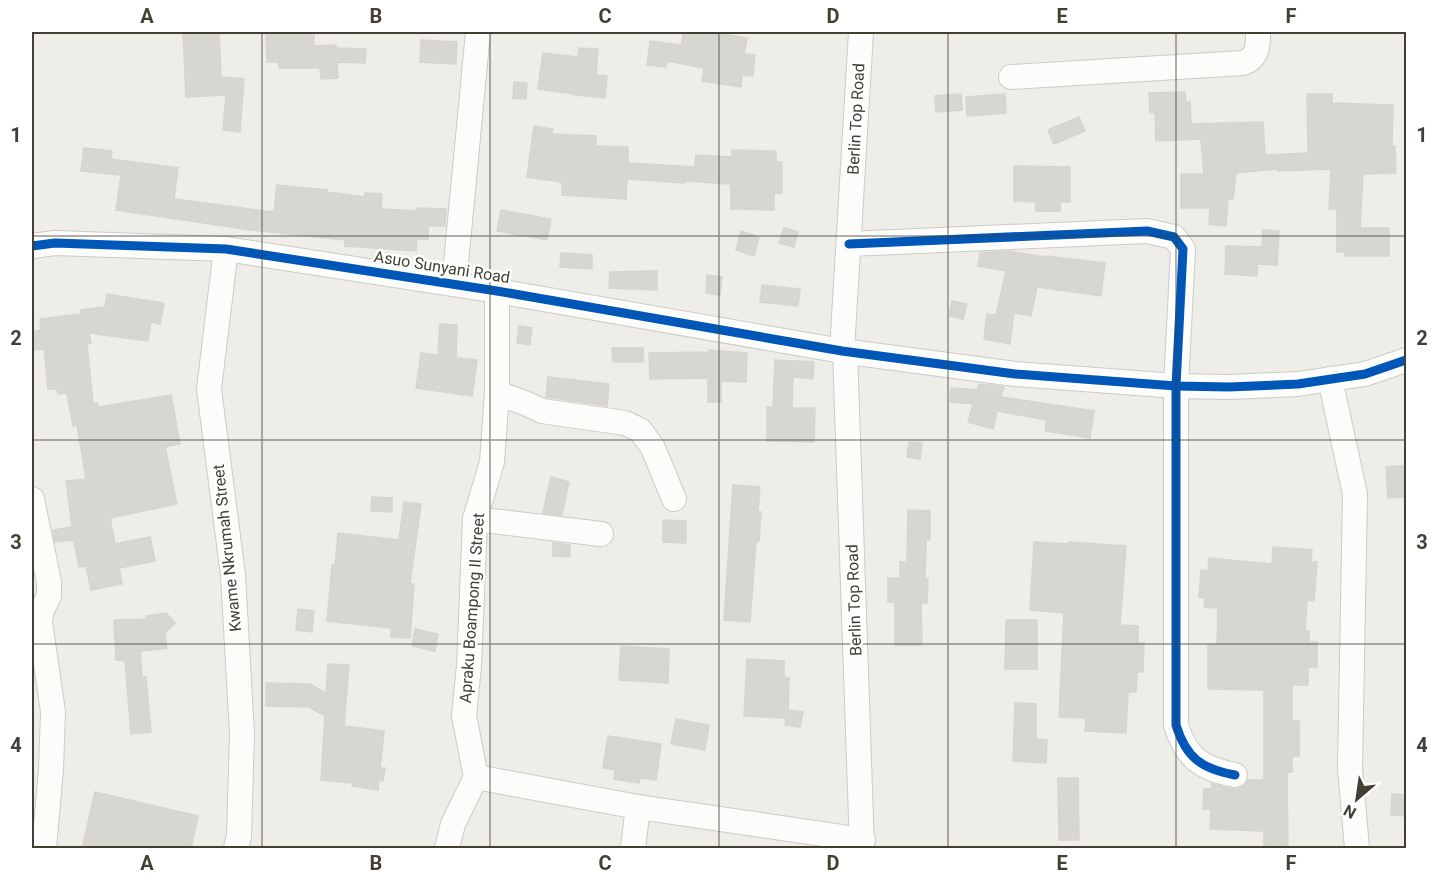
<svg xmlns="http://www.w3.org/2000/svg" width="1438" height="880" viewBox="0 0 1438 880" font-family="Roboto,sans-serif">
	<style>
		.building { fill: #d7d6d0; stroke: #d6d4cd; stroke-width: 1.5 }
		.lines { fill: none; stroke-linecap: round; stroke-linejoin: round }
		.minor-casing { stroke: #cccbc5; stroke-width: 26 }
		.minor { stroke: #fcfcfb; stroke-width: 24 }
		.cycleway-casing { stroke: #fff; stroke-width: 13 }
		.cycleway { stroke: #0057b8; stroke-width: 9 }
		.grid { fill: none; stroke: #433f35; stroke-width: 1.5; stroke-opacity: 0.55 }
		.labels { text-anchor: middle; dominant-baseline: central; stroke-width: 5; stroke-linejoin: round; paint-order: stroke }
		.street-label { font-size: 16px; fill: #433f35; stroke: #fff }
		.neatline { fill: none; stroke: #433f35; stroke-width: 2 }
		.grid-label { font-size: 20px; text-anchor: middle; font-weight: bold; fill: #433f35 }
	</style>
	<rect width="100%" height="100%" fill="#eeede7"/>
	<g class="building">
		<path d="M183,32H219L221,77L244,79L240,132L223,130L226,95L186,97Z"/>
		<path d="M266,32H314V46L336,45V48L366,49L365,63L337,62L338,78L321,79L320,68H279V62H267Z"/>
		<path d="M684,32H711L747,38L744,54L755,55L753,76L742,75L741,87L702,81L704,68L667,61L666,67L647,65L650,41L681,45Z"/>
		<path d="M421,40L457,42L456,64L420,62Z"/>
		<path d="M579,48L598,49L596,75L607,76L605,98L574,95L575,94L538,89L543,53L578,57Z"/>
		<path d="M514,82L527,83L526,99L513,98Z"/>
		<path d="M1185,92L1186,103L1190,102L1191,124L1263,122L1265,155L1308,153L1307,94H1332V103L1393,105L1392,146H1395L1396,173L1363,174L1360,228H1389V256H1345V252H1337V209H1329L1331,169L1278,171L1277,169L1236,173L1233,199H1228L1226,226L1209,224L1210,208H1181V174H1204L1201,139L1156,141L1155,112L1150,113L1149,93Z"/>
		<path d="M961,94L962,110L936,112L935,96Z"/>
		<path d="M1005,94L1006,113L967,116L966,97Z"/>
		<path d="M1079,117L1085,131L1054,144L1048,130Z"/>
		<path d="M534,126L553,129L552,134L596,136V146L628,147V163L695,167L696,155L732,157V150L776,151V162H782V193H774V210L731,209V184L685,181L684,183L627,179L626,199L562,195V182L527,177Z"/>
		<path d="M84,148L112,151L111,159L178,168L174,199L274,212L277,185L327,190V192L365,197V193L382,194L381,209L417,211V208L446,209L445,226H428V239H417L416,251L345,246V240L251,230L116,210L121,175L81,171Z"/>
		<path d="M1014,166L1070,167V202H1060V211H1036V202L1014,201Z"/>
		<path d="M501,210L551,219L547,240L497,231Z"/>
		<path d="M784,228L798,232L794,247L779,243Z"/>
		<path d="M1263,230L1279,231L1277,265L1257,264V276L1225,274L1226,246L1262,247Z"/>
		<path d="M741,231L759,237L754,256L736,250Z"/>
		<path d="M1009,251L1045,257V256L1105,263L1101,296L1037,287L1031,316L1014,313L1010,344L984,339L987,314L996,315L1006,271L978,266L980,253Z"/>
		<path d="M561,253L592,255V269L560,267Z"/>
		<path d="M657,271V290L609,288L610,272Z"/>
		<path d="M707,275L722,277L720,295L706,293Z"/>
		<path d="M762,285L800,289L798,306L760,302Z"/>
		<path d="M107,294L164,303L160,324L151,322L148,341L89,333L91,343L87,344L93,404L97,403L98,407L171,395L180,444L165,447L177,504L110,518L115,544L150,537L155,561L119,568L122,584L91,590L86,566L79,567L74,540L55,542L53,530L72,527L66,481L86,479L77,425L73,426L67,393L58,394L57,389H48L44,349L32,350V332L41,330L40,319L81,314V310L105,307Z"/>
		<path d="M952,301L967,304L963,319L949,316Z"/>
		<path d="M440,324L457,325L456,358L477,360L472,396L416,388L421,353L438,355Z"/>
		<path d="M519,326L532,328L530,345L517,343Z"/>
		<path d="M612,348H643V362H613Z"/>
		<path d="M709,350L747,353L746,382L721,381V402H708V378L650,379L649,353L709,352Z"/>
		<path d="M775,360L814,362L813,379L793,377L792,408H815L814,442L767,441V407H773Z"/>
		<path d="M548,377L609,384L607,406L546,397Z"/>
		<path d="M979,384L1004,387L1001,397L1094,411L1090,438L1045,431L1047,420L997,411L993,429L968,422L973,404L950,402L951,388L977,390Z"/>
		<path d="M909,442L922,443L920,459L907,457Z"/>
		<path d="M1407,465V497L1388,498L1386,467Z"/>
		<path d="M551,477L569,482L562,515L543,513Z"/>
		<path d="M733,485L760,487L758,511L761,512L759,541H756L750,622L724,620Z"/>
		<path d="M372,497L392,498V512L371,511Z"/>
		<path d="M404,502L421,504L410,584H414L410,638L391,637V628L327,621L332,565H335L338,533L399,540Z"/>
		<path d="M908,510L930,511V540H926L925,579H928L927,603H921L922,645H895V602H888V578H900V562H907Z"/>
		<path d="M663,520L686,521V543L663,542Z"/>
		<path d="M1034,542L1068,544L1069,542L1126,546L1120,625L1138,626V643H1144L1143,672H1137L1136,692H1128L1126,733L1085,731L1086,718L1059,717L1064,613L1030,610Z"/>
		<path d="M553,543L570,545V557L553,556Z"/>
		<path d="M1273,547L1312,550L1311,562H1317L1314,601L1307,600L1305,631H1309V642H1317V667H1308V685H1292V721H1299V756H1292V772H1287L1288,848L1264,849V831L1210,829L1211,809H1203L1204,789H1212V784L1232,789H1239L1245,785L1248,780H1264V690L1208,689V645L1217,644L1218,608L1204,607L1205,598L1199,597L1201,570L1208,571L1209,558L1272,564Z"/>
		<path d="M298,609L314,611L312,632L296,630Z"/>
		<path d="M166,613L175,623L165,633L167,648L140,651L142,677H146L151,732L131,734L125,660H116L114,620L147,619L146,616Z"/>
		<path d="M1006,620H1037V669H1005Z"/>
		<path d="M415,629L438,634L435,651L412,646Z"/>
		<path d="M621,646L669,649L668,683L619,680Z"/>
		<path d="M747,659L784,661V677L789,678L788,710L803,712L800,727L785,725L786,718L744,716Z"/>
		<path d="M328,664L349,665L344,726L384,731L380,768H385L383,781L379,780L378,790L352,786L353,783L321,780L325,716L309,707L266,706V683L310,684L326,693Z"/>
		<path d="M1015,703L1036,704V739L1047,740L1046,763L1013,761Z"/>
		<path d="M676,719L709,725L705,750L671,744Z"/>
		<path d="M608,736L661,744L656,780L640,778L639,783L614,779L615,770L603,768Z"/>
		<path d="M1058,778H1078L1079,840H1059Z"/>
		<path d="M95,792L198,816L191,849H82Z"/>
		<path d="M1392,794L1407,795V816L1391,815Z"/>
	</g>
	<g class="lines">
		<g class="minor-casing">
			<g id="minor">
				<path d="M1011,77L1243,63C1258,58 1258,46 1258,32"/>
				<path d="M849,244L1147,231L1174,237L1183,249L1176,386V725C1186,758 1202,769 1235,775"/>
				<path d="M32,246L55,243L226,249L497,291L842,351L1015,374L1176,386L1229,387L1298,384L1365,374L1406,360"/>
				<path d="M226,249L209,389L233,575L242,734L239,836L236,848"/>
				<path d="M454,284L478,32"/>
				<path d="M842,351L861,32"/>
				<path d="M845,351L862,848"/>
				<path d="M1330,379L1355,494L1350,769L1357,848"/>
				<path d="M497,393L525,403L542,411L625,423L640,430L653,448L674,499"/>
				<path d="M32,499L49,582V596L42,610L40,622L53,712L51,769L44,848"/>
				<path d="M475,519L601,534"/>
				<path d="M476,777L638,807L863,840"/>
				<path d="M447,848L453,824L476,777L464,716L469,666L475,519L492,462L497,393V291"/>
				<path d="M633,848L638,807"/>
			</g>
		</g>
		<use href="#minor" class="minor"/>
		<g class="cycleway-casing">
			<g id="cycleway">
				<path d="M849,244L1147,231L1174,237L1183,249L1176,386V725C1186,758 1202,769 1235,775"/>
				<path d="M32,246L55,243L226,249L497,291L842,351L1015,374L1176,386L1229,387L1298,384L1365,374L1406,360"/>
			</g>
		</g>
		<use href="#cycleway" class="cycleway"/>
	</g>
	<path class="grid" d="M262,32V848M490,32V848M719,32V848M948,32V848M1176,32V848M32,236H1406M32,440H1406M32,644H1406"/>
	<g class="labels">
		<g class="street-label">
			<text transform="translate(856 119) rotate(-87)">Berlin Top Road</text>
			<text transform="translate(442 267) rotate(9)">Asuo Sunyani Road</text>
			<text transform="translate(227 548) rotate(-96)">Kwame Nkrumah Street</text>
			<text transform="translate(854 600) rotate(-92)">Berlin Top Road</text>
			<text transform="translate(472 608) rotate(-86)">Apraku Boampong II Street</text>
		</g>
	</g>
	<rect width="1438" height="880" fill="none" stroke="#ffffff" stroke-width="66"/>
	<g transform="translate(1357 799) rotate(209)" stroke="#ffffff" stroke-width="4.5" paint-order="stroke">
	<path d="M0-4.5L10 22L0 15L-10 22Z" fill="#433f35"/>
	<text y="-9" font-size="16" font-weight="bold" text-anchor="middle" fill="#433f35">N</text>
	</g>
	<rect x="33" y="33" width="1372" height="814" class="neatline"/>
	<g class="grid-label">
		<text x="147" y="23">A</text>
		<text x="376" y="23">B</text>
		<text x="605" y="23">C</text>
		<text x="833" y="23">D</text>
		<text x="1062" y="23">E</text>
		<text x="1291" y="23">F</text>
		<text x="16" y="142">1</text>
		<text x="1422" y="142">1</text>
		<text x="16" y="345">2</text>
		<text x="1422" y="345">2</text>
		<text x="16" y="549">3</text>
		<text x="1422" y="549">3</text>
		<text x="16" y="752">4</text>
		<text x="1422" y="752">4</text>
		<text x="147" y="870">A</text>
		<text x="376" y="870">B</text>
		<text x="605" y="870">C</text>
		<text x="833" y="870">D</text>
		<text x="1062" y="870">E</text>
		<text x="1291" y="870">F</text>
	</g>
</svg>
